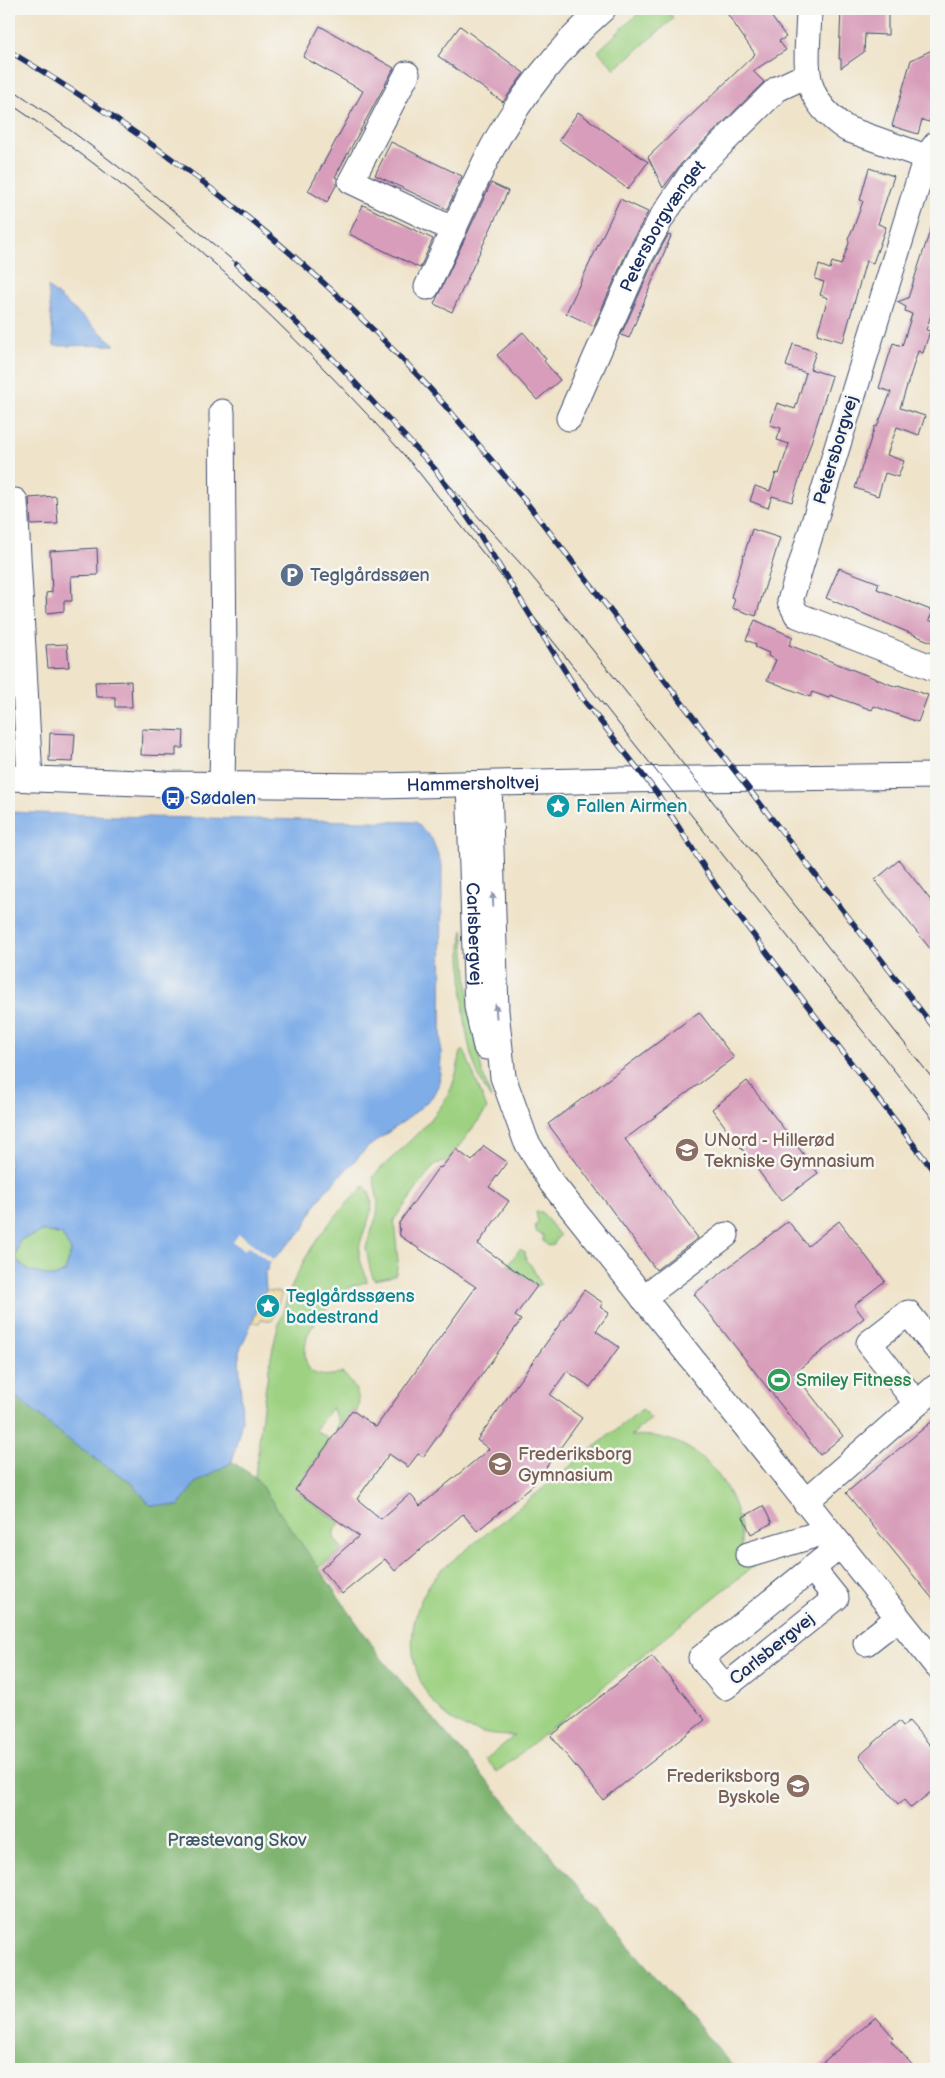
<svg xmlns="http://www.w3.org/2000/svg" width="945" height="2078" viewBox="0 0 945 2078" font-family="'Balsamiq Sans',sans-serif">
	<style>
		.green { fill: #9ed282; stroke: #5c8070 }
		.forest { fill: #7eb470; stroke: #4c7267 }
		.sand { fill: #eeda9e; stroke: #84847e }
		.water { fill: #7fade8; stroke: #4d6ea3; fill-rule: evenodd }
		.pier { fill: #efe3c9 }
		.building { fill: #d89dba }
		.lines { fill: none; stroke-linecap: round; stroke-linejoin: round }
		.minor-casing { stroke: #3b4a6e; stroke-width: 27 }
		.minor { stroke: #fff; stroke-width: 25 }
		.tram { stroke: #1b2f5e; stroke-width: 1 }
		.rail-casing { stroke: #1b2f5e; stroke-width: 5.5 }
		.rail { stroke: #f6f6f2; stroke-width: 4; stroke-dasharray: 11; stroke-linecap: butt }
		.oneway { fill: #8d97ae }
		.labels { text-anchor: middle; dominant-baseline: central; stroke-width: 5; stroke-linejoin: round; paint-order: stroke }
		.street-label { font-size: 18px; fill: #1b2f5e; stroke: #f6f6f2 }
		.service-label { font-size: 18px; fill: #4e5e75; stroke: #f6f6f2; text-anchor: start }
		.transit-label { font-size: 18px; fill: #164399; stroke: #f6f6f2; text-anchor: start }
		.culture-label { font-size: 18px; fill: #0d838f; stroke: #f6f6f2; text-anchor: start }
		.education-label { font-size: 18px; fill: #785e54; stroke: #f6f6f2; text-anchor: start }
		.leisure-label { font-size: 18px; fill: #27864d; stroke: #f6f6f2; text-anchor: start }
		.park-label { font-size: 18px; fill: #3c5867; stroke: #f6f6f2 }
	</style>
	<rect width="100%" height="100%" fill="#f6f6f2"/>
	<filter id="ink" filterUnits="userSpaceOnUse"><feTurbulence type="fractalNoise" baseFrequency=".02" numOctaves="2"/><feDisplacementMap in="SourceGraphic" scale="10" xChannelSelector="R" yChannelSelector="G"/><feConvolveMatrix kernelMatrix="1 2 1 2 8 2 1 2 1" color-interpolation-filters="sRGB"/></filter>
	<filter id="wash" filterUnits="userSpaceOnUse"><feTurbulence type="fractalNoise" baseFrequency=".0096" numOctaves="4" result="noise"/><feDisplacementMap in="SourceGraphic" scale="20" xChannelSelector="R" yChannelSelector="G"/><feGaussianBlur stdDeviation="1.12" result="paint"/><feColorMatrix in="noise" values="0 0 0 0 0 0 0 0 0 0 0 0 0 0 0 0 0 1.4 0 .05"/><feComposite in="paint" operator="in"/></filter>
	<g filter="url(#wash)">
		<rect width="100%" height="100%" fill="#efe3c9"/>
		<g class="green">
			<path d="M643,9H669L673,19L615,69L598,51Z"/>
			<path d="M463,930L471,1020L482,1071L491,1099C466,1062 463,1015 462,973C461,959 460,943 463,930Z"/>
			<path d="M464,1050L487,1109L447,1162L435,1164L394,1220L398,1261L396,1274L390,1277L374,1280L370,1269L366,1247L377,1215L378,1202L373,1176C396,1153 439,1118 451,1089C456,1077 458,1064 461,1052Z"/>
			<path d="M364,1186C384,1205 359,1231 359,1252C359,1262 366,1272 367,1282C361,1283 354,1285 349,1288C337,1297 316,1318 309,1332C306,1339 305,1347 305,1355C307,1379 324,1377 343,1373C353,1384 364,1398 356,1413L352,1410L336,1432L338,1423L332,1407L315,1430L330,1440L295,1490L340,1523L334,1531V1538L343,1550L318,1568L255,1477C264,1399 269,1315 312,1247C327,1224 345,1205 364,1186Z"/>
			<path d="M536,1212H542L560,1236L556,1239L554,1245L548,1246L543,1241V1235L536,1232L535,1225L538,1223Z"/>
			<path d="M44,1231L62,1235L72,1251L65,1272L54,1277L29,1271L15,1258L20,1240Z"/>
			<path d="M520,1249L525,1252L526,1261L531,1265L541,1284L537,1286L508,1265Z"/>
			<path d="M642,1409L651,1418L631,1436C696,1429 744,1488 741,1550L755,1565L497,1772L486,1759L514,1736C493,1736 470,1733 452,1720C402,1684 400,1612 442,1569Z"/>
		</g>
		<path class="forest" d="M9,1387L13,1395L78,1447L133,1484L150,1505L179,1506L195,1483L232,1462L255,1477L382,1659L735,2069H9Z"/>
		<path class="sand" d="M266,1290L282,1293L272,1321L261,1319L259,1323L252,1322Z"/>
		<g class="water">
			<path d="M48,287L115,345L54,346Z"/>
			<path d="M9,812L144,817L416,822L432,839L442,865L441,1058L439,1084L432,1097L411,1116L368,1147L324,1193L314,1207L303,1230L270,1262L265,1274L266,1290L239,1352L242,1421L232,1462L195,1483L179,1506L150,1505L133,1484L78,1447L13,1395L9,1387V942L12,937L9,931ZM44,1231L62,1235L71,1251L65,1272L54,1277L29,1271L15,1258L20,1240Z"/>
		</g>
		<path class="pier" d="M239,1234L273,1259L270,1262L248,1246L245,1250L233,1242Z"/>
		<g id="blocks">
			<g class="building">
				<path d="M724,9H766L786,37L779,41L786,50L753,71L764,82L681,164L663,188L648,157L755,54Z"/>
				<path d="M841,9H888V35L865,34L864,52L841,68V59H839Z"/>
				<path d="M320,26L394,68L335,177L337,178V184L327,202L308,191L363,91L303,57Z"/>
				<path d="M460,26L524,73L503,102L438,56Z"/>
				<path d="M936,48V100L929,122L922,120L918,134L892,126L911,60Z"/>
				<path d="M578,112L648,162L628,189L559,140Z"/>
				<path d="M391,142L462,176L447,209L375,175Z"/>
				<path d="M869,168L894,176L878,224L886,227L873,263L866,261L843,342L817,334L828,298L820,295L824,282L815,279L819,265L830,269L832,262L841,265L849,243L848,238L853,229L863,201L860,200Z"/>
				<path d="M491,183L508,191L452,312L434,304Z"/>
				<path d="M620,199L648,212L628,249L594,326L566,313Z"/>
				<path d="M363,205L433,239L420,268L349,234Z"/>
				<path d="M933,222L936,223V299L926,330L930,331L923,353L918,351L900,408L925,416L919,435L897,427L887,455L904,461L898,477L885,473L878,496L855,488L875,426L877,427L891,392L879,388L893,343L902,346L912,314L905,311L906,307L897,302L908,298Z"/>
				<path d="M668,235L671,236L629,338L621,335L654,261Z"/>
				<path d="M523,332L546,359L544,361L560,380L537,400L497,355Z"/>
				<path d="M793,344L816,352L810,369L832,376L792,502L772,496L768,508L750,501L755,486L770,491L776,473L779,474L789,444L777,440L781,428L770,425L777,403L795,409L806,373L786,366Z"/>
				<path d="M56,496L58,524L31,525L29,498Z"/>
				<path d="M752,529L780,538L756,616L732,608L735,599L731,597Z"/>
				<path d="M97,548L98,575L71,576L72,601H64V611L47,613L46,593L52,592L50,551Z"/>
				<path d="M839,568L879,583L877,589L933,611L929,620L936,623V644L826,598Z"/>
				<path d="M755,620L793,637L789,645L897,687L898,685L928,695L918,722L874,706L872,710L830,695L829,698L812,692L810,697L767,680L776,660L768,656L769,653L755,647L756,644L746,640Z"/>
				<path d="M67,644L69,667L48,668L46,645Z"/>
				<path d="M131,681L132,707H115V697H96L95,682Z"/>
				<path d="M142,729L184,731L183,748H176V756L141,755Z"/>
				<path d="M50,733L75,734L73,762L49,761Z"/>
				<path d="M899,860L936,907V956L875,880Z"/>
				<path d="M699,1012L734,1058L625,1139L698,1238L656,1270L548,1124Z"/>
				<path d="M747,1081L818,1173L781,1201L712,1109Z"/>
				<path d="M484,1146L507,1162L489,1187L509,1201L478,1244L537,1286L515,1316L521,1320L423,1457L418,1454L408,1467L389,1454L357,1499L381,1519L410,1494L420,1506L489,1449L477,1440L584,1290L603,1303L600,1307L609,1313L596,1331L619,1347L590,1387L567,1371L550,1395L582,1418L533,1485L477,1531L463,1514L395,1571L385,1559L342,1594L321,1569L359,1536L295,1490L352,1410L376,1427L476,1287L400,1236L399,1223L438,1168L442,1167L456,1149L472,1161Z"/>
				<path d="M788,1221L808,1246L839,1221L885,1281L854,1305L864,1318L794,1373L843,1436L820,1455L694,1294Z"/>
				<path d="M936,1418V1603L846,1493Z"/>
				<path d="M763,1506L772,1523L751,1534L743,1517Z"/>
				<path d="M652,1656L705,1720L603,1800L551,1736Z"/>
				<path d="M899,1721L903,1726L909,1721L936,1752V1788L911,1808L904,1800L898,1804L859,1756Z"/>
				<path d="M876,2017L894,2038L891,2041L916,2069H815Z"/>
			</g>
		</g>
	</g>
	<g filter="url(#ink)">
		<use href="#blocks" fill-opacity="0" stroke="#3b4a6e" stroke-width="1"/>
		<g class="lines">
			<g class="minor-casing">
				<g id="minor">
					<path d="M809,9C808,63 796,95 847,129L926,157"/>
					<path d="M407,74L351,181L454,230"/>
					<path d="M936,144L926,157L790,601L797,615L936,669"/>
					<path d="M427,287C448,242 468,196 490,152C517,101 559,47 603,9"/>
					<path id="s1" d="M569,418L641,255L662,217L691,174L777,89L807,75"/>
					<path d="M15,501L30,779"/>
					<path id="s2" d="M9,778L166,784L380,786L616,780L936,776"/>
					<path id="s3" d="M469,784L477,1007L486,1047"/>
					<path d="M489,784L496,1011L503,1077L526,1141L551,1182L936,1665"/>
					<path d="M222,785L224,666L222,412"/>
					<path d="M643,1298L726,1235"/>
					<path d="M917,1404L869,1343L908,1313L936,1348"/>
					<path d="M805,1502L936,1387"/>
					<path d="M748,1555L828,1531"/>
					<path d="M812,1568L836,1598L725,1687L701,1658L840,1546"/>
					<path d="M866,1643L898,1618"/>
				</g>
			</g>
			<use href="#minor" class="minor"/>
			<g class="tram">
				<path d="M9,87C89,141 163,201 237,264"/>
				<path d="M9,103C160,204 293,329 413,465L936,1123"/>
				<path d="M435,469L529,573L591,648L936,1083"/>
			</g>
			<g class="rail-casing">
				<g id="rail">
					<path d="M9,51C153,137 290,242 407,364C450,409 490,458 530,507L936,1030"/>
					<path d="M237,264L338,364L435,469L483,540L582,698L657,793L716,886L936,1174"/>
				</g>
			</g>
			<use href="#rail" class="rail"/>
		</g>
		<defs><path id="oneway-solid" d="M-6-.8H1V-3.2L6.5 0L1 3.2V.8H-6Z" transform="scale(1.25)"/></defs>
		<g class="oneway">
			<use href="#oneway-solid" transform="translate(493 900) rotate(-92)"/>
			<use href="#oneway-solid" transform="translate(496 1011) rotate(-94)"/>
		</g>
	</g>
	<defs>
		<g id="parking-disc" transform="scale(1.25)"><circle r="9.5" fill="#5c6f8a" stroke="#f6f6f2"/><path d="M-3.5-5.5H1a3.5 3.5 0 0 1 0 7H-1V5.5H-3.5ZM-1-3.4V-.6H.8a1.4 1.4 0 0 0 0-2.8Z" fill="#fff"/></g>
		<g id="bus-disc" transform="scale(1.25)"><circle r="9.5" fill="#1a4fb4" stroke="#f6f6f2"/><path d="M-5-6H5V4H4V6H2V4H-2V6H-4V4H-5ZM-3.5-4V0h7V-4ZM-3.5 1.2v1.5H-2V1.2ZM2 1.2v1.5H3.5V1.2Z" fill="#fff"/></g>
		<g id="sight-disc" transform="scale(1.25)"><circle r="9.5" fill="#0f9aa8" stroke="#f6f6f2"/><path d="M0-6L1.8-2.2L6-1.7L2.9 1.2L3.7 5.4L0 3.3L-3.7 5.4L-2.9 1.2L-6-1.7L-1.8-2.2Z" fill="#fff"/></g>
		<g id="school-disc" transform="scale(1.25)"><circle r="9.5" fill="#8d6e63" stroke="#f6f6f2"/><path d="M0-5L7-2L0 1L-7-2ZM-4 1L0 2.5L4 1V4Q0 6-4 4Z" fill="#fff"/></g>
		<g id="stadium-disc" transform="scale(1.25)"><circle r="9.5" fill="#2e9e5b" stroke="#f6f6f2"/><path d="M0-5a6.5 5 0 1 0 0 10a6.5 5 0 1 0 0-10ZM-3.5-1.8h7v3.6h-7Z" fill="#fff"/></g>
	</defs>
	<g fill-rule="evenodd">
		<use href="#parking-disc" x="292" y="575"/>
		<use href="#bus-disc" x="173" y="798"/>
		<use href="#sight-disc" x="558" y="806"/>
		<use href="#school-disc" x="687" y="1150"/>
		<use href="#sight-disc" x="268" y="1306"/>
		<use href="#stadium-disc" x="779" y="1380"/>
		<use href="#school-disc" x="500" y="1464"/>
		<use href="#school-disc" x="798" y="1786"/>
	</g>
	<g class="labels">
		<g class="street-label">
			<text stroke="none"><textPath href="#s1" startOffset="214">Petersborgvænget</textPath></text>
			<text transform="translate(836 450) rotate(-73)">Petersborgvej</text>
			<text stroke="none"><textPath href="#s2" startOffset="464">Hammersholtvej</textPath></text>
			<text stroke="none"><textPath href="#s3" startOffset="150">Carlsbergvej</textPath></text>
			<text transform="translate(772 1649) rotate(-39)">Carlsbergvej</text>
		</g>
		<g class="service-label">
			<text x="310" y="575">Teglgårdssøen</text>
		</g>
		<g class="transit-label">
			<text x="190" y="798">Sødalen</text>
		</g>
		<g class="culture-label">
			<text x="576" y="806">Fallen Airmen</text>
			<text x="286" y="1296">Teglgårdssøens<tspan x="286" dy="21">badestrand</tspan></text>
		</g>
		<g class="education-label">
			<text x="704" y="1140">UNord - Hillerød<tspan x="704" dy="21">Tekniske Gymnasium</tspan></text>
			<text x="518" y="1454">Frederiksborg<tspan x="518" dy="21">Gymnasium</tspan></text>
			<text x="780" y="1776" text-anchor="end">Frederiksborg<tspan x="780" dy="21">Byskole</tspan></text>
		</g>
		<g class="leisure-label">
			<text x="796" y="1380">Smiley Fitness</text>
		</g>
		<g class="park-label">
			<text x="237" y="1840">Præstevang Skov</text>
		</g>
	</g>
	<rect width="945" height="2078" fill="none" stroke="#f6f6f2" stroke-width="30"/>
</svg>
